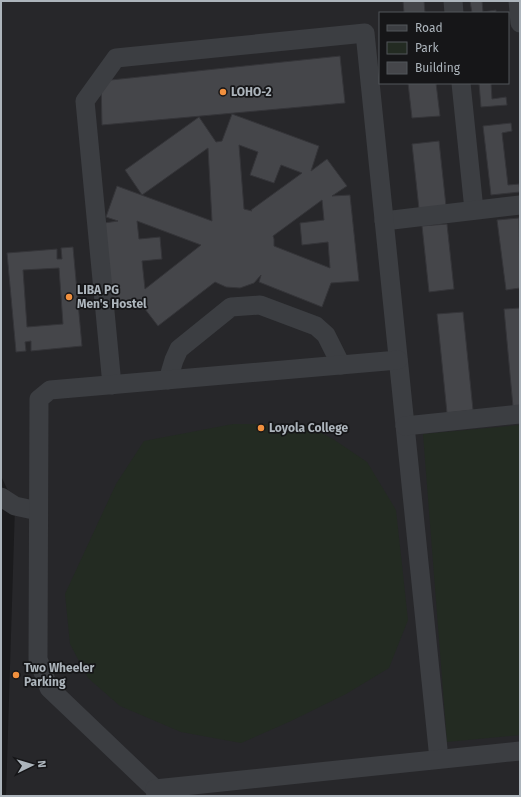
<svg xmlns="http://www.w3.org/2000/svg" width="521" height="797" viewBox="0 0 521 797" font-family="'Fira Sans',sans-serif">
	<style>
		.built { fill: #27272a; fill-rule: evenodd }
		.green { fill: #232b22 }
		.building { fill: #45464a; stroke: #353539; fill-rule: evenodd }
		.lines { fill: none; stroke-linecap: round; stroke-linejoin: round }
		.minor { stroke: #3c3e42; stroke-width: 19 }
		.poi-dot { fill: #f1903e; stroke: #161618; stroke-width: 1.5 }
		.labels { text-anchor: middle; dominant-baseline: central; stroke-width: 3.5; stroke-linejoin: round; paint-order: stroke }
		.poi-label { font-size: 12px; font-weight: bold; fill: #adb5bc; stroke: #161618; text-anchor: start }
	</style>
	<rect width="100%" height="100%" fill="#1b1b1d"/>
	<path class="built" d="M1,1H520V796H6L15,506L2,478ZM380,13H508V83H380Z"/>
	<g class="green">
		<path d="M233,424H304L333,439L367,462L396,510L408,620L389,668L346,694L291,721L241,743L181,732L120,706L88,678L70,644L65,594L116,484L144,441Z"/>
		<path d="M520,425V735L447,742L423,434Z"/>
	</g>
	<g class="building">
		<path d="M403,1H424L425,13H404Z"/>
		<path d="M470,1H482L483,12L496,10V13H472Z"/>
		<path d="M340,56L345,103L102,125L101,81Z"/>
		<path d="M408,83H436L440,116L412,118Z"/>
		<path d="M479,83H491L492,99L506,97L507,105L481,107Z"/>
		<path d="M232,114L319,146L311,171L327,159L347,186L332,196L350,195L359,281L331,283L322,307L259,282L261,275L254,283L240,288L226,287L215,282L158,326L138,300L113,303L104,223L118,221L106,217L117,186L212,221L208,148L142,195L125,170L199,117L216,142L222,141ZM239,145L258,152L250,175L274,183L281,165L302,173L251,210L252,211L244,209ZM322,200L324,220L300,223L302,245L328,242L330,268L274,246V239L273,236ZM137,221L201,245L145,289L142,261L162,259L160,237L139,239Z"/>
		<path d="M511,123L512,131L502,133L508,185L519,184L520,192L491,195L483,126Z"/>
		<path d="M439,141L446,206L419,209L412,144Z"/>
		<path d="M519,218L520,288L506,290L497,220Z"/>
		<path d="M447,224L454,289L429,292L422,226Z"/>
		<path d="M73,247L82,346L31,351V341L25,342L26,351L16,352L7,253L57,249V259H62L61,248ZM59,268L63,324L27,327L23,270Z"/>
		<path d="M520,308V406L513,407L504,309Z"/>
		<path d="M463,312L473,410L447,413L437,314Z"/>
	</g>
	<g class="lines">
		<g class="minor">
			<path d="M453,1L454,13"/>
			<path d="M518,1L520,23"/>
			<path d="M461,83L474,210"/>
			<path d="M384,221L520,205"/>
			<path d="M168,380L174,360L179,349L231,307L260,305L316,326L326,335L341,365"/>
			<path d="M112,385L85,101L116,58L365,33L439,759"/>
			<path d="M405,426L520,414"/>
			<path d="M1,497L15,506L38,511"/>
			<path d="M155,789L49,688L38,659L39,399L50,390L398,360"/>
			<path d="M156,796L155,789L520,751"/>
		</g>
	</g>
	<g class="poi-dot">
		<circle cx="223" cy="92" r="4"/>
		<circle cx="69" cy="297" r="4"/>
		<circle cx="261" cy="428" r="4"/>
		<circle cx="16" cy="675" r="4"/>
	</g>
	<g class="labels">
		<g class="poi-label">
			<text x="231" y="92">LOHO-2</text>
			<text x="77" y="290">LIBA PG<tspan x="77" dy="14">Men's Hostel</tspan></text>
			<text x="269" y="428">Loyola College</text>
			<text x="24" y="668">Two Wheeler<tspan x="24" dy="14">Parking</tspan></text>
		</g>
	</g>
	<rect width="521" height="797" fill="none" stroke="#adb5bc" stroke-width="4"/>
	<rect x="379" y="12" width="130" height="72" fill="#161618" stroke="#52565a"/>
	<rect x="387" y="25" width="20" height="6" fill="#3c3e42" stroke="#52565a"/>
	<text x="415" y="32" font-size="12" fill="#adb5bc">Road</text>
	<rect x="387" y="42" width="20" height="12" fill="#232b22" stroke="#52565a"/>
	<text x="415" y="52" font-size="12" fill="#adb5bc">Park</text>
	<rect x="387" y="62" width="20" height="12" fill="#45464a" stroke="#52565a"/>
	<text x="415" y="72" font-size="12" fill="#adb5bc">Building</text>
	<g transform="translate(32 765) rotate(85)" stroke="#161618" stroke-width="3" paint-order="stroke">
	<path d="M0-3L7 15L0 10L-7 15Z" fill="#adb5bc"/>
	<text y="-6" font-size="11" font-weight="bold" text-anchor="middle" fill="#adb5bc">N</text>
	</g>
</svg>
